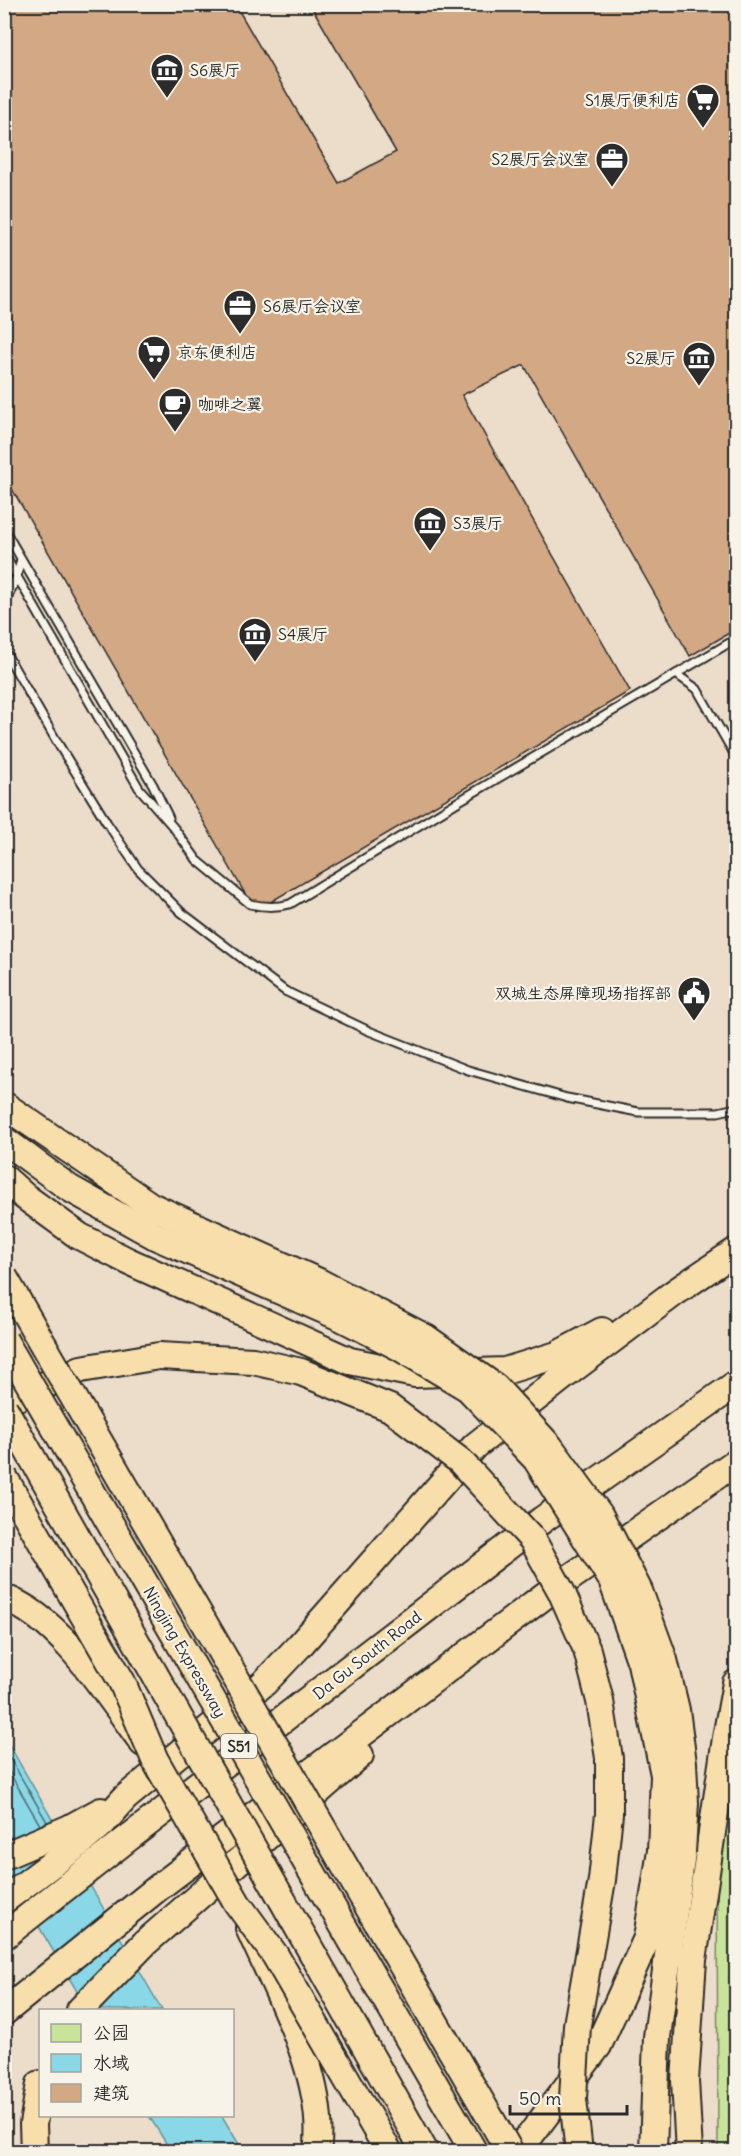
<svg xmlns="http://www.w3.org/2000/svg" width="741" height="2156" viewBox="0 0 741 2156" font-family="Delius,'LXGW WenKai TC',sans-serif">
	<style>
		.green { fill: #c8e39a; stroke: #7a8762; stroke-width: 1.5 }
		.water { fill: #8ad8e7; stroke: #64939c; stroke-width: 1.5 }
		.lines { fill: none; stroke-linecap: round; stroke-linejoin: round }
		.shore { stroke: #517076; stroke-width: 1.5 }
		.building { fill: #d3a884; stroke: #2b2b2b; stroke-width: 1.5 }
		.lane-casing { stroke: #2b2b2b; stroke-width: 11 }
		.highway-casing { stroke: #2b2b2b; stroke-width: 30 }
		.lane { stroke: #f7f3e8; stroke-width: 7 }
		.highway { stroke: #f8deab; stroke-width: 26 }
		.highway-bridge-casing { stroke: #2b2b2b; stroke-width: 30; stroke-linecap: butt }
		.highway-bridge { stroke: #f8deab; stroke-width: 26 }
		.labels { text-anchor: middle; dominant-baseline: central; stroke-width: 4.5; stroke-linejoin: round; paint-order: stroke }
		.shield { fill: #f7f3e8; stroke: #686764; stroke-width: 1.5 }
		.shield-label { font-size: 15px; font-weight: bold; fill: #2b2b2b }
		.poi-label { font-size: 16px; fill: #2b2b2b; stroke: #f7f3e8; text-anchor: start }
		.street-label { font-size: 16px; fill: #2b2b2b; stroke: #f7f3e8 }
	</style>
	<rect width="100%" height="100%" fill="#ecdcca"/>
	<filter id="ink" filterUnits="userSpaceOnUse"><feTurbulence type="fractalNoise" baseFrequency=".0167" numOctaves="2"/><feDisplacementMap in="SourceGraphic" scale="12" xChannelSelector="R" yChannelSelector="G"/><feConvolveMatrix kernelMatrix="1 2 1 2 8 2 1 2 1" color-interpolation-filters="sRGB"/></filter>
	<g filter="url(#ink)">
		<path class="green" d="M736,1749V2151H718L717,1861Z"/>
		<g class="water">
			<path d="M4,1736L162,2010H88L5,1869Z"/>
			<path d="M149,2116H222L243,2151H171Z"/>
		</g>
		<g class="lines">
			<g class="shore">
				<path d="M4,1748L47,1822"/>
				<path d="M4,1763L40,1825"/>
			</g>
		</g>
		<path class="building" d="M4,4H235L339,183L396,152L310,4H736V629L690,656L524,365L462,395L630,691L255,911L4,475Z"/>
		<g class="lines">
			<g class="lane-casing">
				<g id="lane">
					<path d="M4,529L153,785L169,818"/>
					<path d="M4,554L139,788L174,828L197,860L250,904C263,907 276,908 290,904L459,801L736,639"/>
					<path d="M4,606L17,576L21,559"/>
					<path d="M4,650L60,747L107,823L138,869L181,912L285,991L369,1031L468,1070L567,1098L638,1112H718L736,1108"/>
					<path d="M676,674L697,689L736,757"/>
				</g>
			</g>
			<g class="highway-casing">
				<g id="highway">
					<path d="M4,1178L24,1196L79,1236L128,1261L350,1361L415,1374L505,1371L557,1355L602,1331"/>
					<path d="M4,1403L81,1369L159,1356"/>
					<path d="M4,1598C60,1617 109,1697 143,1743"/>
					<path d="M4,1856L70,1828L101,1811"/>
					<path d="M4,1900L80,1843L102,1824L125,1798L264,1683L300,1645L475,1446L573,1369L674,1293L736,1251"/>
					<path d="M249,1928C277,1992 328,2080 317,2152"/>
					<path d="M4,1936L127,1839L542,1520L736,1384"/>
					<path d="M80,2010L145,1943L360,1755"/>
					<path d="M4,2012L159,1887L548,1593L736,1462"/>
					<path d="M34,2152L33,2124L40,2084"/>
					<path d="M512,2152L529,2137L598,2046L647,1938L661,1851"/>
					<path d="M653,2152L657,2037L682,1852"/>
					<path d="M689,2152L685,2081L693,1960L726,1738L736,1683"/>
				</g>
			</g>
			<use href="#lane" class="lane"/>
			<use href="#highway" class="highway"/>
			<g class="highway-bridge-casing">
				<g id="highway-bridge">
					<path d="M4,1105L151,1206L319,1282L426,1338L495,1387L550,1447L599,1514L639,1591L664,1660L676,1710L683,1763L685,1803L682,1852"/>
					<path d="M4,1140L69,1188L155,1236L340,1317L401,1348L468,1388L536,1459L612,1580L641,1663L664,1775L661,1851"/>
					<path d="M4,1277L510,2152"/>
					<path d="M4,1340L474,2152"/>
					<path d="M159,1356L253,1361L301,1372L390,1408L460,1461L532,1539L561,1591L587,1650L600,1701L609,1758V1814L602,1880L577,2025L573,2099L579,2152"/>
					<path d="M4,1408L425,2152"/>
					<path d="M4,1477L122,1682L155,1760L237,1903L275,1955L389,2152"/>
				</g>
			</g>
			<use href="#highway-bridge" class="highway-bridge"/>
		</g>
	</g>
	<defs>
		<g id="museum-pin" transform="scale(1.725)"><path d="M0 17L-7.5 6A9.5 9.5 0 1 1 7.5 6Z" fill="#2b2b2b" stroke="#f7f3e8"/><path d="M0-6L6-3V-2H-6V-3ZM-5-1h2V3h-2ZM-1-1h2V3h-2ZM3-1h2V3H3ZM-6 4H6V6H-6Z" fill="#fff"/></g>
		<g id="supermarket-pin" transform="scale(1.725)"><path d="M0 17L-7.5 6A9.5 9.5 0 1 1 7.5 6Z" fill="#2b2b2b" stroke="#f7f3e8"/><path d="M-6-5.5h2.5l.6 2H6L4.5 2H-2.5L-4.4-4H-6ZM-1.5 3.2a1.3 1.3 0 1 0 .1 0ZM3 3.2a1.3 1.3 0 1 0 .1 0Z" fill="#fff"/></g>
		<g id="office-pin" transform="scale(1.725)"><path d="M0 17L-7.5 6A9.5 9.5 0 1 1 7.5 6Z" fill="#2b2b2b" stroke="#f7f3e8"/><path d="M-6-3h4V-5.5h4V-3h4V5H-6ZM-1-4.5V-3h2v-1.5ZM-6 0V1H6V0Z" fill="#fff"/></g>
		<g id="cafe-pin" transform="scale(1.725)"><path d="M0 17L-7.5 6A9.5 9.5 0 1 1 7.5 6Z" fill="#2b2b2b" stroke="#f7f3e8"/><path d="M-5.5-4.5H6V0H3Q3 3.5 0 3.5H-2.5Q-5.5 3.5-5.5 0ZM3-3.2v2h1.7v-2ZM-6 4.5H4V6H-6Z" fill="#fff"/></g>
		<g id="civic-pin" transform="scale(1.725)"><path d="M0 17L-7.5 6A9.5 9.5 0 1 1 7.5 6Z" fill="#2b2b2b" stroke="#f7f3e8"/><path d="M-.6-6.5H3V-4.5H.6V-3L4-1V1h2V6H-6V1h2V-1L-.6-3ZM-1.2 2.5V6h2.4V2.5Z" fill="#fff"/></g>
	</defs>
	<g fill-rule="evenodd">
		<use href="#museum-pin" x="167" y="70"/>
		<use href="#supermarket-pin" x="703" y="100"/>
		<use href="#office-pin" x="612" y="159"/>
		<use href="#office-pin" x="240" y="306"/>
		<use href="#supermarket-pin" x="154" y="352"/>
		<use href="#museum-pin" x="699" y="358"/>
		<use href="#cafe-pin" x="175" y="404"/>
		<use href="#museum-pin" x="430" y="523"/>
		<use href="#museum-pin" x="255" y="634"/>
		<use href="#civic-pin" x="694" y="993"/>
	</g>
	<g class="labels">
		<rect class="shield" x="221" y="1734" width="36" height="24" rx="4.5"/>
		<g class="shield-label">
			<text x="239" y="1746">S51</text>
		</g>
		<g class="poi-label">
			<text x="190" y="70">S6展厅</text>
			<text x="680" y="100" text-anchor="end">S1展厅便利店</text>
			<text x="589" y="159" text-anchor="end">S2展厅会议室</text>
			<text x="263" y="306">S6展厅会议室</text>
			<text x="177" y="352">京东便利店</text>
			<text x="676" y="358" text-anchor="end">S2展厅</text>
			<text x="198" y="404">咖啡之翼</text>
			<text x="453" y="523">S3展厅</text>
			<text x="278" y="634">S4展厅</text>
			<text x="671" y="993" text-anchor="end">双城生态屏障现场指挥部</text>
		</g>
		<g class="street-label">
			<text transform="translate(185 1652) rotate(60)">Ningjing Expressway</text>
			<text transform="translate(367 1655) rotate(-38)">Da Gu South Road</text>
		</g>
	</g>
	<rect width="741" height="2156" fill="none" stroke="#f7f3e8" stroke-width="24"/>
	<rect x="12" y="12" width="717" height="2132" fill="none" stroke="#2b2b2b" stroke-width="2" filter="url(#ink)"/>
	<rect x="39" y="2009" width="195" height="108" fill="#f7f3e8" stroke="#a5a39c" stroke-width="1.5"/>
	<rect x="51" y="2024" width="30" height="18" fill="#c8e39a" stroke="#a5a39c" stroke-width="1.5"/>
	<text x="93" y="2039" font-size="18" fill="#2b2b2b">公园</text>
	<rect x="51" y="2054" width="30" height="18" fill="#8ad8e7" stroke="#a5a39c" stroke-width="1.5"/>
	<text x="93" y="2069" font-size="18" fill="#2b2b2b">水域</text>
	<rect x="51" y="2084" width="30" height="18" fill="#d3a884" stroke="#a5a39c" stroke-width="1.5"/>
	<text x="93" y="2099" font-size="18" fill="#2b2b2b">建筑</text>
	<path d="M510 2105v9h117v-9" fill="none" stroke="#2b2b2b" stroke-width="3"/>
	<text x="519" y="2105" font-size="18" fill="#2b2b2b" stroke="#f7f3e8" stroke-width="4.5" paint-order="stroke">50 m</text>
</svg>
